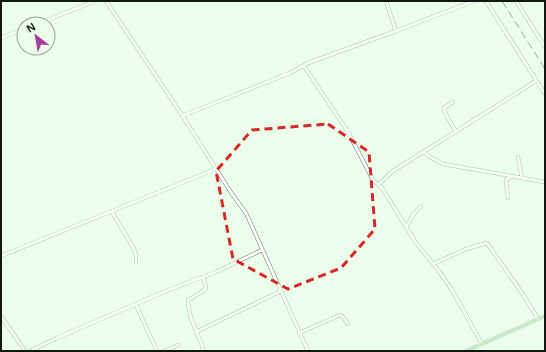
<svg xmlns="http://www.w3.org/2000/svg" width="546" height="352" viewBox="0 0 546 352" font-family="Arial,sans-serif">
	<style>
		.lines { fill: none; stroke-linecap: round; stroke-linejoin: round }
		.minor-casing { stroke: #647465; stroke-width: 4 }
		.major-casing { stroke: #e7e8e7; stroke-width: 5 }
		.minor { stroke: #fff; stroke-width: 3 }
		.major { stroke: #9ed0a3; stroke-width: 4 }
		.rail { stroke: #384038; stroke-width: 1; stroke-dasharray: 8 4; stroke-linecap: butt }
		.marked { fill: none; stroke: #d62828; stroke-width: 3; stroke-dasharray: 8 5; stroke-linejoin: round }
	</style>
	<rect width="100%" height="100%" fill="#ebfdeb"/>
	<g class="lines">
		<g class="minor-casing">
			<g id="minor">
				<path d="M106,1L180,112L232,194L246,213L308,351"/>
				<path d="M386,1L396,31L474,1"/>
				<path d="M486,1L545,94"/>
				<path d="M516,1L545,47"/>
				<path d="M37,24L95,1"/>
				<path d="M1,38L24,29"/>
				<path d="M304,66L348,132L373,180L382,188L416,243L439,271L452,290L482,344"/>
				<path d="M453,102L444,108V111L456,132"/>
				<path d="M182,116L290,73L308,63L396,31"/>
				<path d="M424,152L430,157L443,164L545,182"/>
				<path d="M518,157L522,178"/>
				<path d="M379,184L393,171L536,81"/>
				<path d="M508,198L506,180L511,177"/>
				<path d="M112,212L134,249L136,255V261"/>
				<path d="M406,227L414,214L421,206"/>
				<path d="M1,256L216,169"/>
				<path d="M433,264L466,249L487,243L522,293L538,319"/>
				<path d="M203,277L206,287L205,290L188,300C188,318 199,335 204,351"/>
				<path d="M136,305L157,351"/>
				<path d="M1,316L25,351"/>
				<path d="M196,332L281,291"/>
				<path d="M299,333L340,315L343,317L348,324"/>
				<path d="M30,351L57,338L166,291L216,272L262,250"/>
				<path d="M165,351L178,345"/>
			</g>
		</g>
		<g class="major-casing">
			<path id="major" d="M466,351L545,316"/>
		</g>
		<use href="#minor" class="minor"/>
		<use href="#major" class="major"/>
		<path class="rail" d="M502,1L545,69"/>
	</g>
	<path d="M0 0H546V352H0ZM328,124L369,152L375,229L341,268L288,289L233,259L216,171L252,130Z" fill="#ebfdeb" fill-opacity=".55" fill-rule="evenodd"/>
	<path class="marked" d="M328,124L369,152L375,229L341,268L288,289L233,259L216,171L252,130Z"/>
	<rect width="546" height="352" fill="none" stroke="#111711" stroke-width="4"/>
	<g transform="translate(36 36) rotate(329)"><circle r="19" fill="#ebfdeb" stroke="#94a194"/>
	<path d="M0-3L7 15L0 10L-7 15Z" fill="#a73c9d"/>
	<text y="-6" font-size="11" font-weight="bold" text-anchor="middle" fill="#111711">N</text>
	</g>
</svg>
